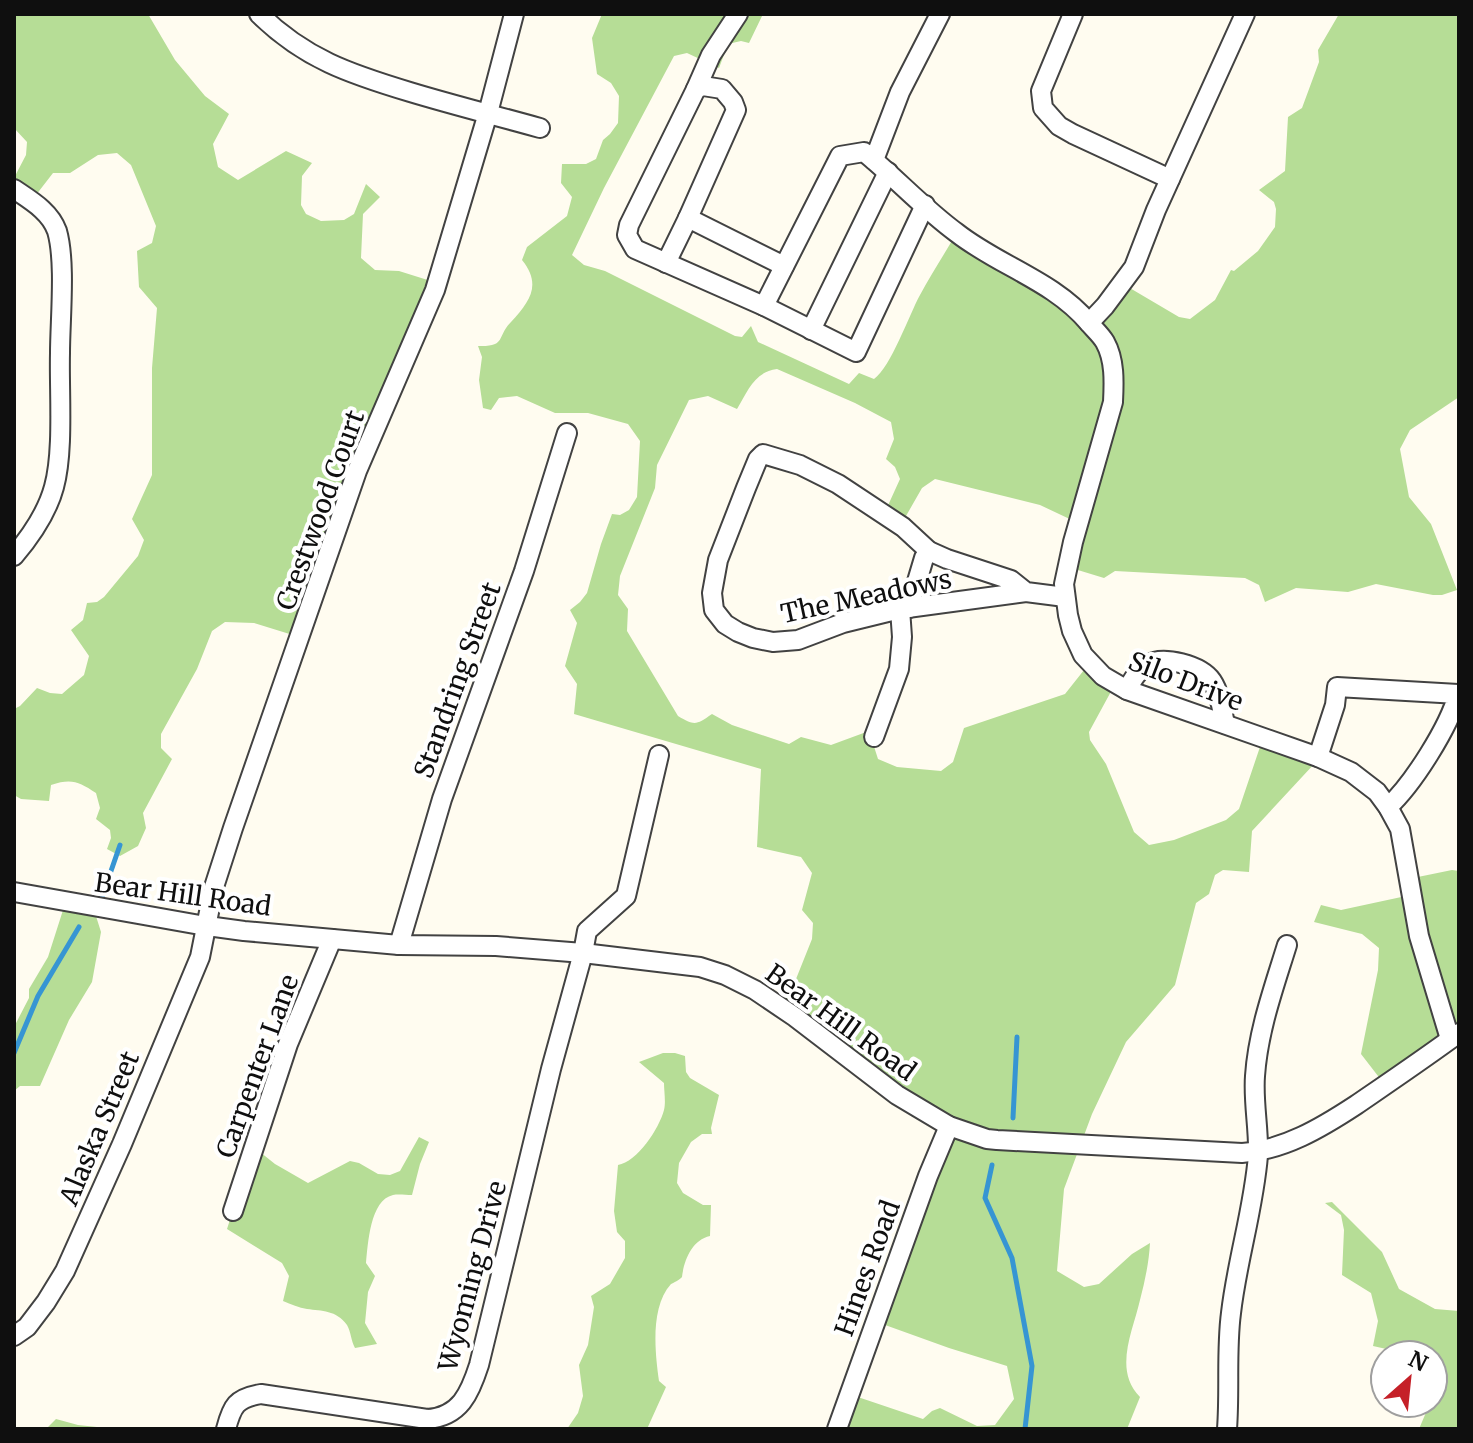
<svg xmlns="http://www.w3.org/2000/svg" width="1473" height="1443" viewBox="0 0 1473 1443" font-family="Merriweather,serif">
	<style>
		.forest { fill: #b6dd96 }
		.lines { fill: none; stroke-linecap: round; stroke-linejoin: round }
		.stream { stroke: #3695d3; stroke-width: 5 }
		.minor-casing { stroke: #424242; stroke-width: 22 }
		.minor { stroke: #fff; stroke-width: 18 }
		.labels { text-anchor: middle; dominant-baseline: central; stroke-width: 8; stroke-linejoin: round; paint-order: stroke }
		.street-label { font-size: 26px; fill: #0f0f0f; stroke: #fff }
	</style>
	<rect width="100%" height="100%" fill="#fffcf0"/>
	<g class="forest">
		<path d="M14,14H148L175,60L205,96L229,114L213,144L218,167L238,180L286,151L312,163L302,176L301,205L306,214L321,221L344,220L354,214L366,184L380,197L363,214L361,258L375,270L399,271L434,282L296,636L254,623L225,622L212,631L197,669L161,734V748L172,759L143,813L146,828L138,846L120,856L107,849L111,838L110,830L96,819L100,808L96,793C79,782 72,778 51,785L49,801L21,799L14,795V709L20,706L37,688L50,693L62,694L84,675L89,656L71,630L83,620L87,603L97,602L104,597L138,556L144,540L132,519L152,475V368L157,308L139,287L137,251L152,243L156,226L131,165L117,153L98,155L70,173H53L29,204L14,197V178L26,155L27,142L14,128Z"/>
		<path d="M602,14H763L749,43L741,41L728,44L719,68L687,53L674,56L604,188L572,255L584,265L605,271L735,336L742,337L751,326L758,342L849,384L859,373L874,379C891,367 909,315 920,295C930,276 942,258 953,239L1058,297L1097,332L1123,284L1179,317L1190,319L1215,300L1231,270L1234,271L1258,251L1275,227L1276,209L1274,202L1259,190L1285,171L1288,117L1302,108L1319,62L1318,50L1339,14H1459V397L1410,430L1400,449L1409,497L1431,524L1457,590L1442,595H1433L1376,584L1348,592L1296,588L1265,602L1259,585L1245,578L1115,571L1104,578L1068,567L1076,522L1040,505L935,479L922,488L902,523L885,512L900,479L895,467L886,459L894,439L891,422L855,403L777,369C754,372 748,391 737,409L708,396L689,400L657,465L655,488L620,576L618,595L628,609L627,631L678,716C695,726 696,725 712,714L732,725L789,744L801,737L831,745L869,731L878,759L897,767L941,771L953,762L964,728L1065,694L1088,665L1114,686L1089,732L1090,740L1106,764L1134,832L1149,845L1174,840L1226,820L1239,809L1261,744L1315,763L1252,831L1249,872L1223,870L1215,875L1209,894L1196,903L1175,985L1126,1042L1092,1114L1064,1189L1057,1271L1084,1287L1099,1284L1132,1254L1150,1243C1149,1262 1145,1281 1140,1300C1133,1331 1113,1370 1140,1397L1127,1429H833L846,1393L923,1419L932,1411L940,1408L977,1426L995,1425L1014,1399L1007,1366L949,1348L874,1321L943,1131L774,1008L794,984L812,939L813,923L802,910L812,873L801,857L757,847L761,769L574,714L577,684L565,666L577,623L570,610L580,602L587,593L601,544L612,514L620,515L629,510L637,497L640,441L628,424L588,413H555L517,396L499,398L491,410L483,408L479,380L482,357L478,346C507,347 496,337 511,322C530,301 542,285 522,260L527,247L567,216L572,197L561,183L562,164H586L596,159L603,140L610,134L618,123L619,96L611,83L597,74L592,38Z"/>
		<path d="M1452,870L1459,871V1049L1454,1043L1385,1085L1361,1054L1378,970L1379,948L1362,934L1314,922L1321,905L1341,910L1406,896L1413,878Z"/>
		<path d="M64,907L95,913L101,932L92,982L69,1020L40,1086H20L14,1091V1027L29,998V989L48,957Z"/>
		<path d="M663,1053H675L685,1056L686,1072L690,1078L719,1095L711,1128L712,1134H702L691,1142L679,1163L677,1183L683,1193L703,1205H711L710,1236C692,1240 684,1260 682,1277C682,1278 672,1284 671,1284C650,1307 655,1353 659,1381L666,1387L647,1429H567L578,1413L583,1396L579,1365L588,1345L594,1307L591,1296L610,1284L625,1258V1241L617,1232L614,1211L618,1165C637,1162 659,1129 664,1110C666,1102 664,1091 664,1083L639,1062Z"/>
		<path d="M419,1137L429,1142L420,1164L412,1195C406,1195 398,1194 393,1195C370,1200 368,1244 366,1263L375,1276L368,1292L365,1323L377,1344L355,1348C351,1341 351,1332 347,1325C336,1310 322,1311 307,1309C299,1308 291,1304 283,1301L289,1276L282,1263L227,1229L249,1161L260,1152L275,1164L308,1183L350,1161L359,1163L378,1174L390,1175L400,1171Z"/>
		<path d="M1332,1202L1382,1252L1399,1289L1435,1309L1459,1311V1429H1419L1430,1403H1433V1355H1413L1373,1346L1378,1321L1371,1293L1342,1275L1344,1230L1341,1215L1325,1203Z"/>
		<path d="M56,1419L78,1425L116,1429H46Z"/>
	</g>
	<g class="lines">
		<g class="stream">
			<path d="M102,897L120,845"/>
			<path d="M14,1053L38,996L79,927"/>
			<path d="M1013,1118L1017,1037"/>
			<path d="M992,1165L985,1198L1012,1258L1032,1366L1025,1429"/>
		</g>
		<g class="minor-casing">
			<g id="minor">
				<path d="M259,14C305,59 350,74 410,92C453,105 497,116 540,128"/>
				<path d="M1073,14L1041,91L1043,108L1059,126L1073,134L1170,179"/>
				<path d="M696,89L711,55L738,14"/>
				<path d="M874,160L900,92L940,14"/>
				<path d="M14,189C30,200 50,211 57,231C66,262 60,320 60,353C59,392 64,451 54,487C47,513 31,536 14,556"/>
				<path d="M666,263L688,218"/>
				<path d="M784,266L688,218L736,110L733,102L722,89L703,86L696,89L629,225L627,235L635,249L764,306L856,352L925,205"/>
				<path d="M764,306L840,156L864,152C896,178 924,209 957,233C999,266 1054,281 1089,323C1094,329 1101,335 1105,342C1115,360 1114,382 1113,402L1073,542L1064,584L1068,615L1072,631L1083,655L1103,676L1127,690L1318,757L1351,772L1377,792L1388,807L1400,829L1419,936L1450,1039"/>
				<path d="M1089,323L1105,306L1134,267L1156,210L1245,14"/>
				<path d="M811,330L888,172"/>
				<path d="M1026,592L1011,580L947,559L929,551L903,527L838,484L800,465L763,454L758,459L746,488L718,560L712,593L714,610L725,624L738,632L753,638L773,642L798,640L843,623L900,609L1026,592L1065,597"/>
				<path d="M909,608L924,558L929,551"/>
				<path d="M1127,690C1132,681 1137,671 1147,665C1163,655 1201,665 1212,681C1220,693 1222,710 1225,724"/>
				<path d="M874,737L899,669L902,637L900,609"/>
				<path d="M1318,757L1335,705L1337,687L1458,694C1449,727 1413,784 1388,807"/>
				<path d="M14,892L200,925L244,931L399,945L496,946L583,953L700,967L725,975L755,990L795,1017L897,1095L949,1126L987,1139L997,1140L1242,1153C1284,1150 1321,1128 1356,1105C1391,1081 1425,1058 1459,1033"/>
				<path d="M399,945L442,799L524,571L567,433"/>
				<path d="M233,1211L288,1044L332,939"/>
				<path d="M14,1336L27,1327L46,1302L65,1271L122,1144L200,957L214,887L233,828L357,471L435,290L488,113L514,14"/>
				<path d="M226,1429C232,1406 236,1398 261,1394L427,1419C460,1417 470,1393 479,1365L551,1069L583,953L587,931L626,896L659,755"/>
				<path d="M837,1429L928,1176L949,1126"/>
				<path d="M1227,1429C1230,1390 1226,1351 1231,1313C1237,1260 1254,1208 1258,1155C1259,1129 1253,1102 1255,1076C1258,1031 1274,987 1287,945"/>
			</g>
		</g>
		<use href="#minor" class="minor"/>
	</g>
	<g class="labels">
		<g class="street-label">
			<text transform="translate(320 510) rotate(-70)">Crestwood Court</text>
			<text transform="translate(866 596) rotate(-12)">The Meadows</text>
			<text transform="translate(457 680) rotate(-70)">Standring Street</text>
			<text transform="translate(1186 681) rotate(21)">Silo Drive</text>
			<text transform="translate(183 894) rotate(8)">Bear Hill Road</text>
			<text transform="translate(841 1022) rotate(36)">Bear Hill Road</text>
			<text transform="translate(257 1066) rotate(-70)">Carpenter Lane</text>
			<text transform="translate(99 1128) rotate(-67)">Alaska Street</text>
			<text transform="translate(867 1268) rotate(-70)">Hines Road</text>
			<text transform="translate(472 1276) rotate(-75)">Wyoming Drive</text>
		</g>
	</g>
	<rect width="1473" height="1443" fill="none" stroke="#0f0f0f" stroke-width="32"/>
	<g transform="translate(1409 1379) rotate(27)"><circle r="38" fill="#ffffff" stroke="#9f9f9f" stroke-width="2"/>
	<path d="M0-6L14 30L0 20L-14 30Z" fill="#c52028"/>
	<text y="-12" font-size="22" font-weight="bold" text-anchor="middle" fill="#0f0f0f">N</text>
	</g>
</svg>
